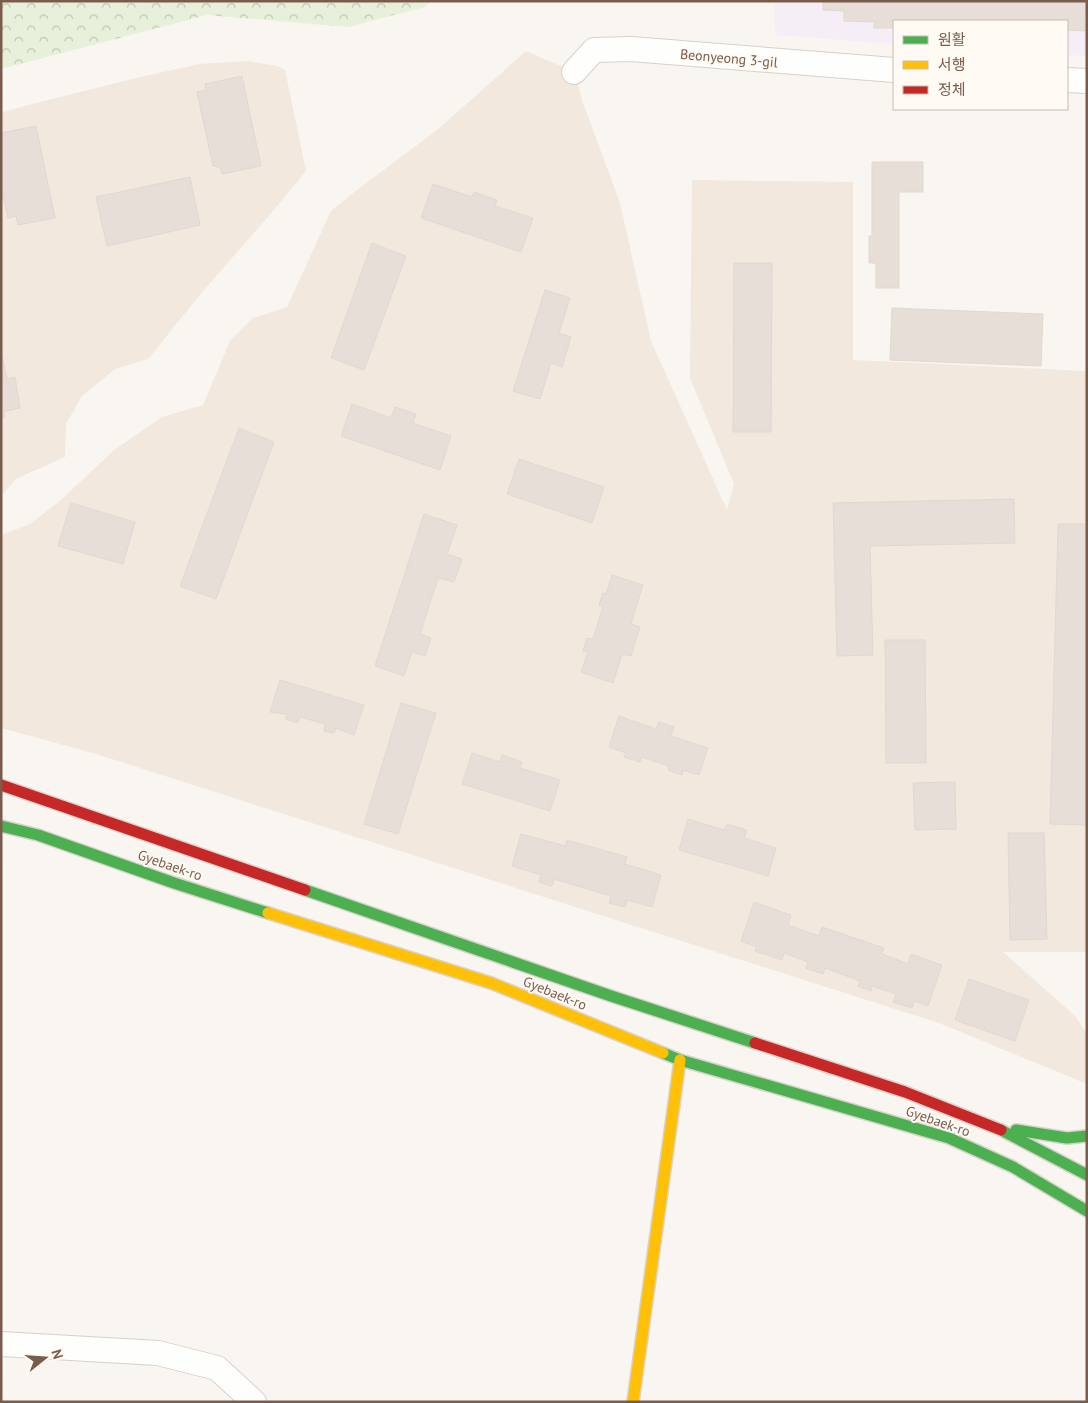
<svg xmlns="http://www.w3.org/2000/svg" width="1088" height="1403" viewBox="0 0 1088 1403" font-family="'PT Sans','Noto Sans KR',sans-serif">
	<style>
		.residential { fill: #f2e8de }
		.education { fill: #f6eef6 }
		.forest { fill: url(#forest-crowns) }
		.building { fill: #e6ded7; stroke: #e2d8d2 }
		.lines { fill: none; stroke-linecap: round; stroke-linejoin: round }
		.street-casing { stroke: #d7d1cb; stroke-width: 26 }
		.fast-casing { stroke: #d9d2cb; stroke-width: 14 }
		.slow-casing { stroke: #d9d2cb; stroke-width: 14 }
		.jam-casing { stroke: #d9d2cb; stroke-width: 14 }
		.street { stroke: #fefefd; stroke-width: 24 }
		.fast { stroke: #4caf50; stroke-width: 11 }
		.slow { stroke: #ffc107; stroke-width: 11 }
		.jam { stroke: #c62828; stroke-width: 11 }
		.labels { text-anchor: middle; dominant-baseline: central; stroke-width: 4; stroke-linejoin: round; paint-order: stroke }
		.street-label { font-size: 14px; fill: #7a5c4d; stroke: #fffaf3 }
	</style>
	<defs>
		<pattern id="forest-crowns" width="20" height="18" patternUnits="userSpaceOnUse" patternTransform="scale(1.25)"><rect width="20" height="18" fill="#e7f0db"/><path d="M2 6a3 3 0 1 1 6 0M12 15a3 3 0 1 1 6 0" fill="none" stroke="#c0c6b4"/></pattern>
	</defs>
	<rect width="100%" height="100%" fill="#f9f5f0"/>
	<g class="residential">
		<path d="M526,51L574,72L583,103L620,203L651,341L727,510L734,484L690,378L692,180L853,182V360L1087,371V952H1003L1076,1017L1087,1034V1084L939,1023L93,753L1,728V535L30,524L61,500L113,451L162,417L203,405L230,341L253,318L287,307L331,211L353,193L437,130Z"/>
		<path d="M247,61L278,66L285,70L306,171L273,211L203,291L148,359L115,369L82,396L66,424L65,457L16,479L1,496V111L4,112L28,105L136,78L200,64Z"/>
	</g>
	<path class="education" d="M774,1H1087V56L1067,55V21H894V44L775,35Z"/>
	<path class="forest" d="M1,1H431L425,7L348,27L207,15L1,69Z"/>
	<g class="building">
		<path d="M823,1H1087V14H1085V31L1067,30V21H894V28H874V22L844,21V11L823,10Z"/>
		<path d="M242,76L261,166L222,174L220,167L213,166L197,92L206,90L205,84Z"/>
		<path d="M36,126L55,218L18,225L16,216L8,218L1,188V133Z"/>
		<path d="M872,162H923V192H899V288H876V263H869V236H872Z"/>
		<path d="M190,177L200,225L107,246L96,197Z"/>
		<path d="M433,184L472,197L474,192L497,200L495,206L533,218L521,252L421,218Z"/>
		<path d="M372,243L406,256L364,370L331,358Z"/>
		<path d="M734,263H772L771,432H733Z"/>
		<path d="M545,290L570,298L559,333L571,337L562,367L551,363L540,399L513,391Z"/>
		<path d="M892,308L1043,314L1041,366L890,360Z"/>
		<path d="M2,356L7,379L15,377L20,408L5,411L4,418L1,419V357Z"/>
		<path d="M352,404L391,418L395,407L416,414L413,423L451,436L440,470L341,436Z"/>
		<path d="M239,428L274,442L216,599L180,586Z"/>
		<path d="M519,459L604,487L592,523L507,494Z"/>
		<path d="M1014,499L1015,543L870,546L873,655L837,656L833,503Z"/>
		<path d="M71,503L135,522L123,564L58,546Z"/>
		<path d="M424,514L457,525L447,554L462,559L454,582L438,578L420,634L431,638L425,656L412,652L404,676L375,666Z"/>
		<path d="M1058,524H1087V825L1050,824Z"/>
		<path d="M612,575L643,585L631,624L640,627L631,656L622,654L613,683L581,672L588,652L583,651L587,638L593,639L603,607L599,605L603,593L606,594Z"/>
		<path d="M885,640H925L926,763H886Z"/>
		<path d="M280,680L364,705L354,735L336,728L334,733L324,731L325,724L300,717L298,723L286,719V714L270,712Z"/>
		<path d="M401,703L436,713L398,834L364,824Z"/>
		<path d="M619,716L656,729L659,722L674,727L671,736L708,748L699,775L683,770L682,775L668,770L669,766L641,757L640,762L624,757L626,753L609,747Z"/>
		<path d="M472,753L500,762L502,755L522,762L520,768L560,780L550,811L462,784Z"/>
		<path d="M955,782L956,829L915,830L913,783Z"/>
		<path d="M688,819L724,830L727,824L747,830L744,838L776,848L768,876L679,850Z"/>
		<path d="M1008,833H1044L1047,939L1010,940Z"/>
		<path d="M521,834L566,846L567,840L627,857L625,864L661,875L652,907L627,900L625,907L609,903L611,896L554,879L552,886L539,882L541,875L512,866Z"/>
		<path d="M754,902L791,915L788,925L819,936L822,927L884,948L882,954L908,964L911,954L942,965L928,1006L914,1001L912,1008L893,1002L896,994L872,986L871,991L858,986L860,981L825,968L823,974L806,968L808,962L784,953L782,960L755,951L757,947L741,941Z"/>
		<path d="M969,979L1029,1000L1015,1041L955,1020Z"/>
	</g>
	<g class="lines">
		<g class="street-casing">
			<g id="street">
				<path d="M574,72L594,50L631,49L894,70"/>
				<path d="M1067,80L1087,81"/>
				<path d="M1,1344L158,1353L217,1368L254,1402"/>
			</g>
		</g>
		<g class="fast-casing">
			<g id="fast">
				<path d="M1,826L38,835L174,883L268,913"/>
				<path d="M305,890L611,996L755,1043"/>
				<path d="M663,1053L680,1060L949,1138L1013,1167L1087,1211"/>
				<path d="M1001,1130L1087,1175"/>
				<path d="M1016,1130L1067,1138L1087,1136"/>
			</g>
		</g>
		<g class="slow-casing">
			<g id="slow">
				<path d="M268,913L491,983L663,1053"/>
				<path d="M633,1402L680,1060"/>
			</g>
		</g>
		<g class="jam-casing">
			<g id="jam">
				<path d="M1,785L305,890"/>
				<path d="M755,1043L905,1092L1001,1130"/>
			</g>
		</g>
		<use href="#street" class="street"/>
		<use href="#fast" class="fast"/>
		<use href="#slow" class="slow"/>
		<use href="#jam" class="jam"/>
	</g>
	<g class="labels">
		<g class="street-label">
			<text transform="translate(729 58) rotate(5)">Beonyeong 3-gil</text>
			<text transform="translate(170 865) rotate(19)">Gyebaek-ro</text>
			<text transform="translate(555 993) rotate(22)">Gyebaek-ro</text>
			<text transform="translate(938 1121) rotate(19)">Gyebaek-ro</text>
		</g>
	</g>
	<rect width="1088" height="1403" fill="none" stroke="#7a5c4d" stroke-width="5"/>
	<rect x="893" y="20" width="175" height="90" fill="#fffaf3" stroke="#cabbb1"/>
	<rect x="903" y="36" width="25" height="8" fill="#4caf50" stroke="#cabbb1"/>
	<text x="938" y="45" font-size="15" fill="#7a5c4d">원활</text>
	<rect x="903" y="61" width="25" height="8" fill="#ffc107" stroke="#cabbb1"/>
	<text x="938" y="70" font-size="15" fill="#7a5c4d">서행</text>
	<rect x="903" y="86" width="25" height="8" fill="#c62828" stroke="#cabbb1"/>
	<text x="938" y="95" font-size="15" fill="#7a5c4d">정체</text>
	<g transform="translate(45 1358) rotate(73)" stroke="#fffaf3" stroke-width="4" paint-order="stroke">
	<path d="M0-4L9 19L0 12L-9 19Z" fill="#7a5c4d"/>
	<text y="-8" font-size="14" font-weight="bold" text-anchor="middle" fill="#7a5c4d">N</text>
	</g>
</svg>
